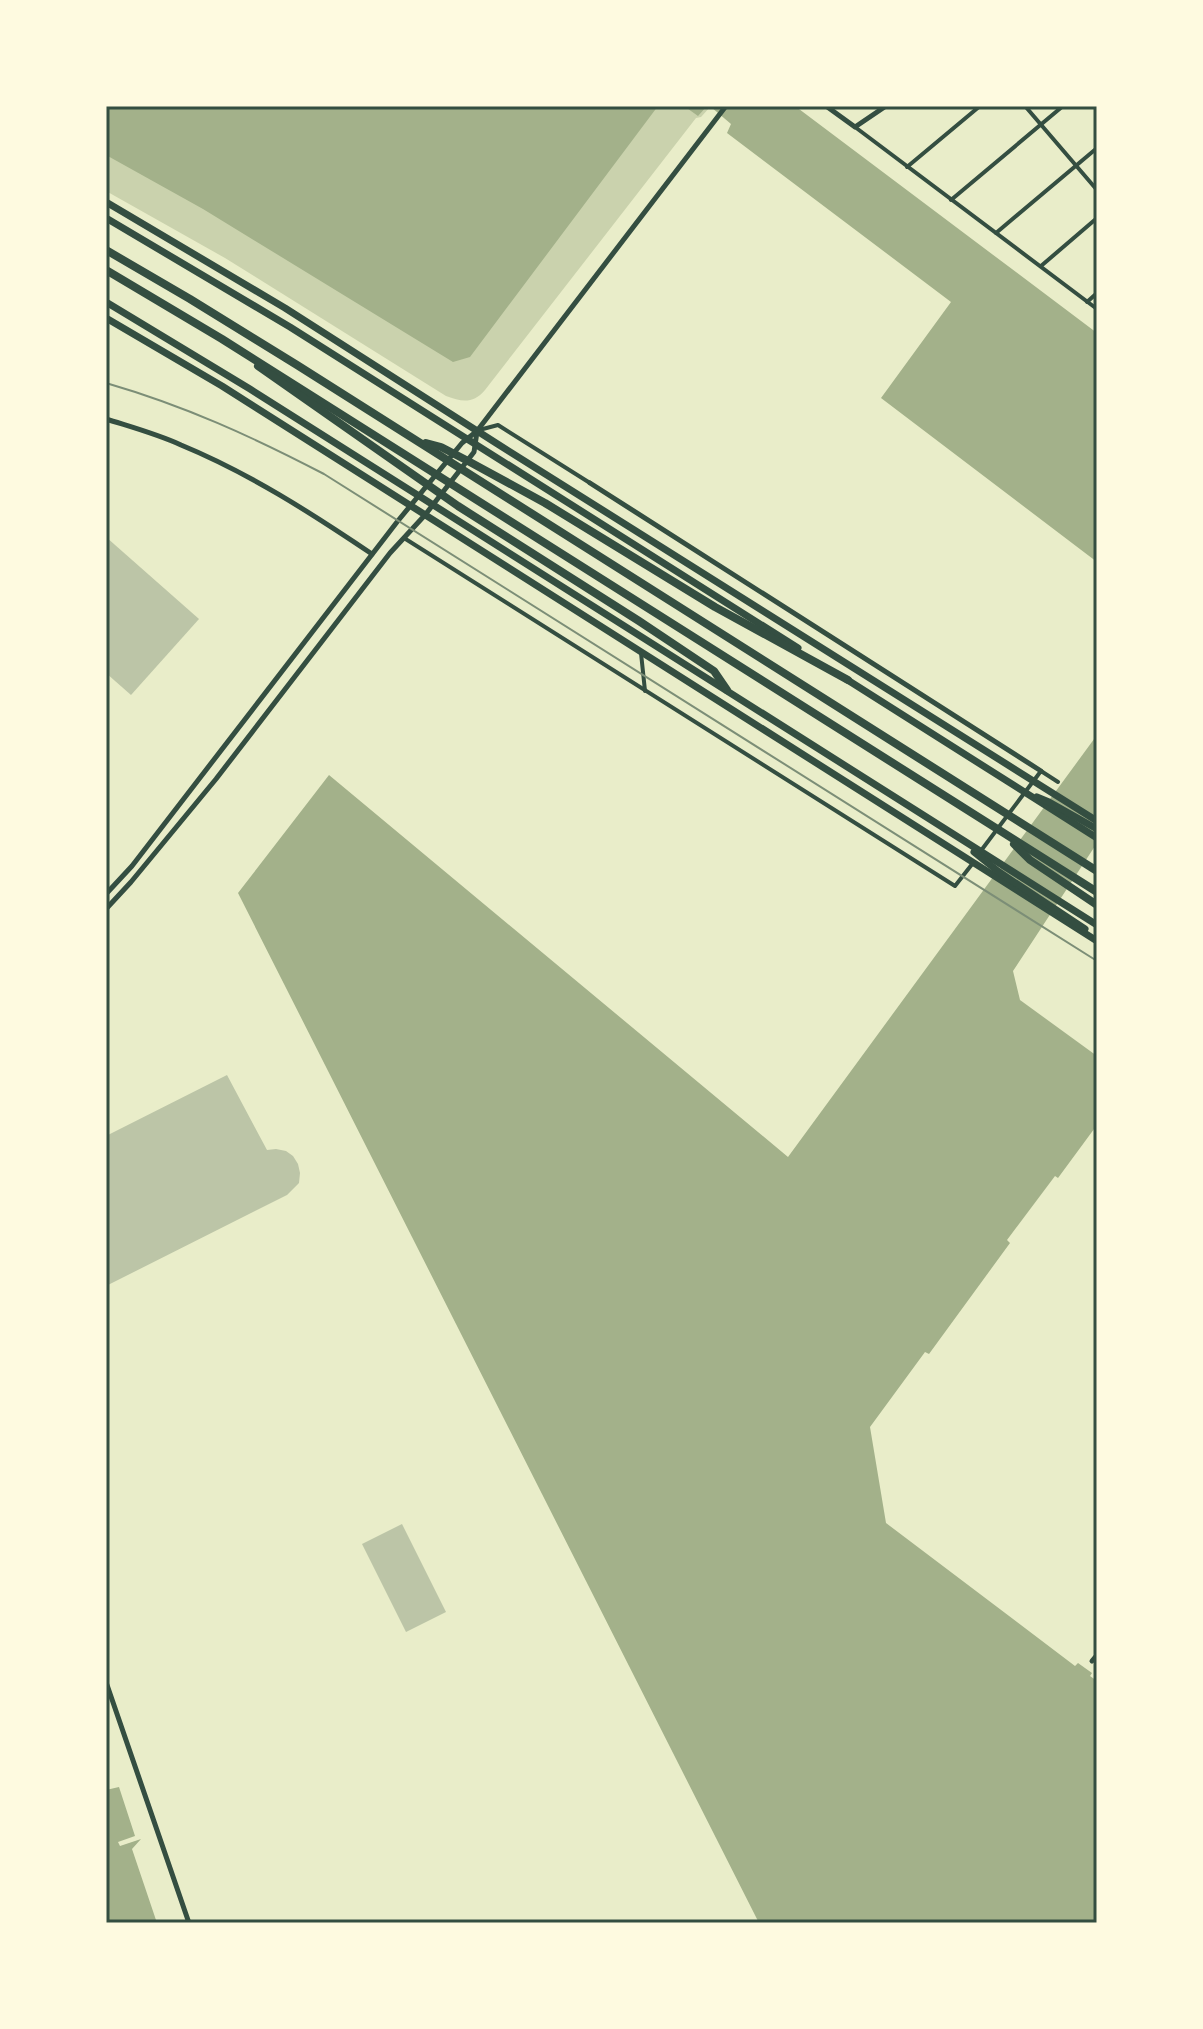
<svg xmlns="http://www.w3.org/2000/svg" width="1203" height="2029" viewBox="0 0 1203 2029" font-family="'Space Grotesk',sans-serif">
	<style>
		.green { fill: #cad2ad }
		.water { fill: #a3b18a }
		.building { fill: #bcc5a7 }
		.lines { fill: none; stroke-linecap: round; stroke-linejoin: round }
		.minor { stroke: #344e41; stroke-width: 4 }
		.tertiary { stroke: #344e41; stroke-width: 5 }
		.trunk { stroke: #344e41; stroke-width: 7 }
		.motorway { stroke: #344e41; stroke-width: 8 }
		.rail { stroke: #7c8e77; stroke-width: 2 }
		.neatline { fill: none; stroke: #344e41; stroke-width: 3 }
	</style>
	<rect width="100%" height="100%" fill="#e9edc9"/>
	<path class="green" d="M106,106H711L701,117L696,118L485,390C473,404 462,402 446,396L225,258L106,191Z"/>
	<g class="water">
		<path d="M106,106H658L470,357L453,362L203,209L106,155Z"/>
		<path d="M684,106H795L1097,333V562L881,398L951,302L727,133L731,124L711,107L707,106L698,116Z"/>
		<path d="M1097,735V843L1013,971L1020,1000L1097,1056V1125L1058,1178L1055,1176L1007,1240L1010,1243L929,1354L925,1352L870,1427L886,1523L1075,1666L1078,1663L1092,1673L1090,1676L1097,1681V1923H759L238,893L329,775L788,1157Z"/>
		<path d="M119,1787L135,1836L118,1842L120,1846L141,1839L132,1849L157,1923H106V1851H108L106,1847V1790Z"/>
	</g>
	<g class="building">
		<path d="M106,537L199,619L131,695L106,673Z"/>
		<path d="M227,1075L267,1150L276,1149L286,1151L293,1156L298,1164L300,1173L299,1183L287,1195L106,1286V1136Z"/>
		<path d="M402,1524L446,1612L406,1632L362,1544Z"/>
	</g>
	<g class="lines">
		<g class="minor">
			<path d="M1025,106L1097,190"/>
			<path d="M855,127L1097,309"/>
			<path d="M907,167L980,106"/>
			<path d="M951,200L1063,106"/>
			<path d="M996,233L1097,148"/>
			<path d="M1041,266L1097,218"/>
			<path d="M1087,302L1097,293"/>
			<path d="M479,430L498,425L590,483"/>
			<path d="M404,538L955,886L973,863"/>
			<path d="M641,653L645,691"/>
			<path d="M980,852L1041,771L1058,782"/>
		</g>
		<g class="tertiary">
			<path d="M826,106L855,127L886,106"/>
			<path d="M106,419C131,427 157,434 181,445C249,473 311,513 372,554"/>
			<path d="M590,483L1041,771"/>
			<path d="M106,894L132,866L397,522L462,443L477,431L726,106"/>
			<path d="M106,909L131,882L216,779L390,553L425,515L474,452L477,432"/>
			<path d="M1092,1661L1097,1655"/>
			<path d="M106,1682L189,1923"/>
		</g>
		<g class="trunk">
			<path d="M106,202L285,308L496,443L1097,821"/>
			<path d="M106,218L290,327L798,648"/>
			<path d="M106,302L250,389L1097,925"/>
			<path d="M106,318L222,386L1097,941"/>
			<path d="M846,679L1097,838"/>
			<path d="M1037,797L1049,802L1097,829"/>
			<path d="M974,852L999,872L1085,929"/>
		</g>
		<g class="motorway">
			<path d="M106,250L190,299L297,365L1097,871"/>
			<path d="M106,270L222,339L1097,892"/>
			<path d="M258,366L458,506L639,621L714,671L727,690"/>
			<path d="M426,443L441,447L468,461L545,503L715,607L848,680"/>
			<path d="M1014,844L1030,860L1097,905"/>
		</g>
		<path class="rail" d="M106,383C185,406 251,436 324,474L1097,961"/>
	</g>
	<rect width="1203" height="2029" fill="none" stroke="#fefae0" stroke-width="216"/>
	<rect x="108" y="108" width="987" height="1813" class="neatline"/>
</svg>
